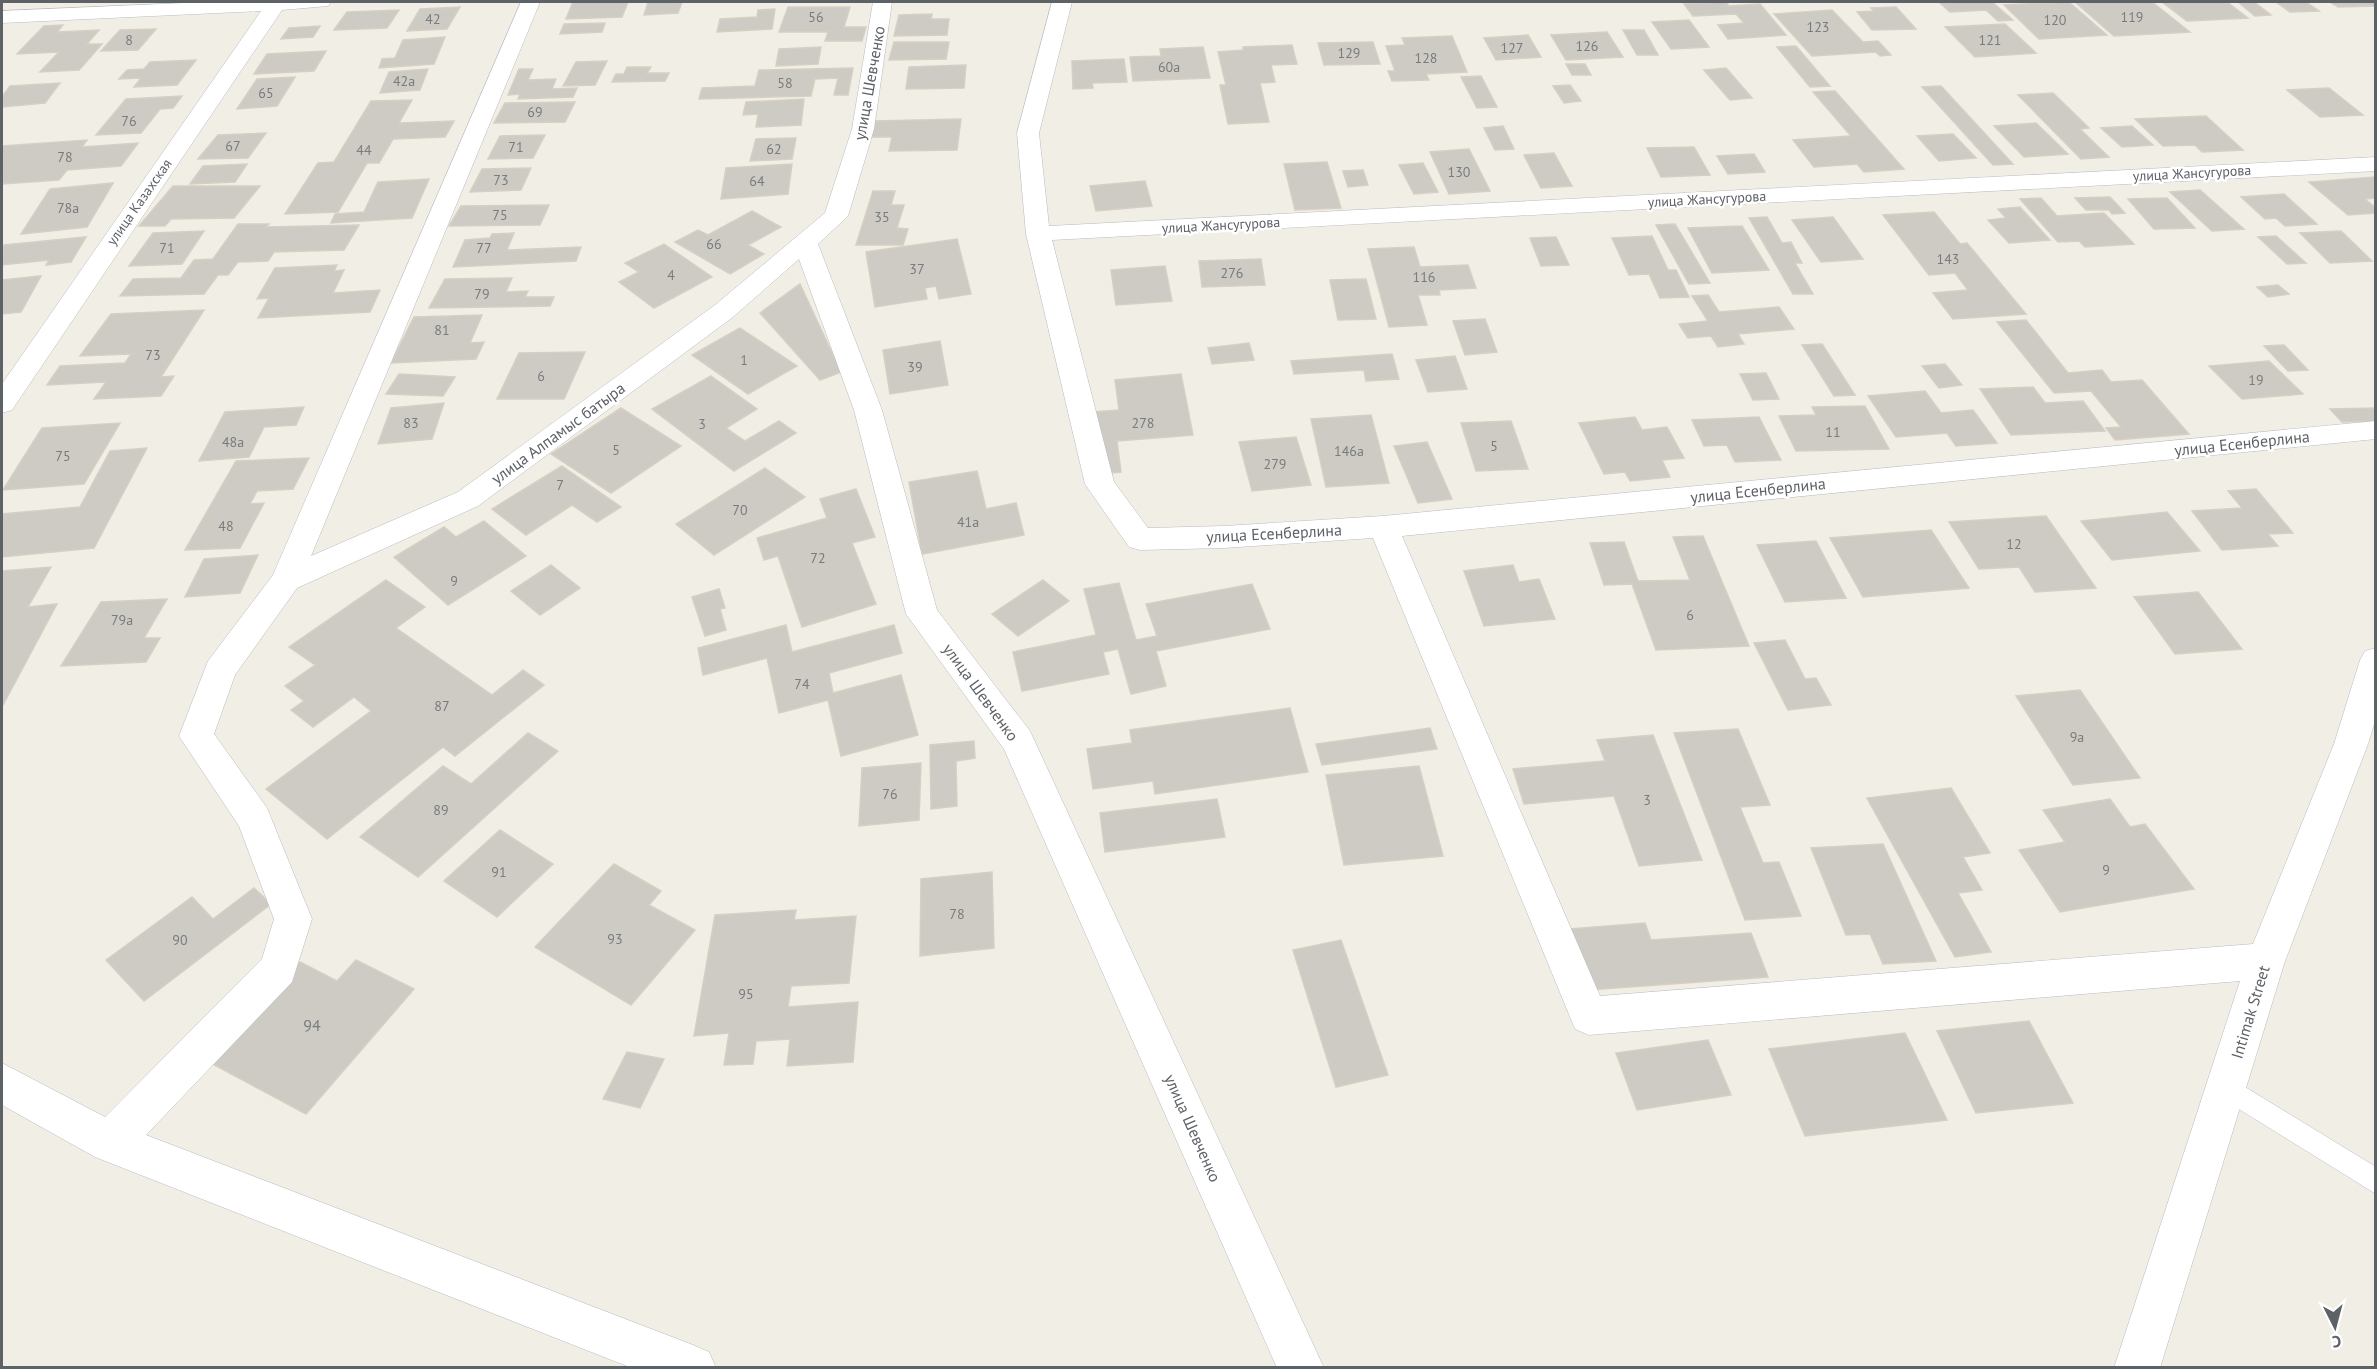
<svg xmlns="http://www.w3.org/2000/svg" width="2377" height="1369" viewBox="0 0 2377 1369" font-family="'PT Sans',sans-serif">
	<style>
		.building { fill: #cecac4; stroke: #d6cfc3; stroke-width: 1.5 }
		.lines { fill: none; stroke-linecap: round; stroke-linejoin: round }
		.service-casing { stroke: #b8bbc0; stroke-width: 1 }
		.minor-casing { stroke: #b8bbc0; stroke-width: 1 }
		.service { fill: #fff; fill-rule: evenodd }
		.minor { fill: #fff; fill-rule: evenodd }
		.labels { text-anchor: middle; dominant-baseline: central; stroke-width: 5; stroke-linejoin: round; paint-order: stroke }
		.number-label { font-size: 14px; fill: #797c7e }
		.far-street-label { font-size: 14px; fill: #5d6267; stroke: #fff }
		.street-label { font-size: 16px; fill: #5d6267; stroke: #fff }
		.near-number-label { font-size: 16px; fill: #797c7e }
	</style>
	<rect width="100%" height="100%" fill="#f1eee5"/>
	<g class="building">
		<path d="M573,2H628L622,17L566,19Z"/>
		<path d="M648,2H682L678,13L644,15Z"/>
		<path d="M1726,2L1729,6L1760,4L1786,35L1728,39L1718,25L1744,23L1736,14L1693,16L1684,4Z"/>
		<path d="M1939,2H1992L2013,20L1998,21L1986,10L1950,12Z"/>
		<path d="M2069,2L2107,35L2039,39L2004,5Z"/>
		<path d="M2075,2H2152L2190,32L2114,36Z"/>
		<path d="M2162,2H2227L2248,18L2187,21Z"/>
		<path d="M2238,2H2254L2271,15L2255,16Z"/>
		<path d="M2276,2H2306L2319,11L2290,12Z"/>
		<path d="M2330,2H2376V6L2338,7Z"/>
		<path d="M460,7L447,29L407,31L420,9Z"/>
		<path d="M788,7H850L844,27H866L862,41H825L828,32H779Z"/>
		<path d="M1896,7L1916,29L1872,30L1857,12L1874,11L1871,8Z"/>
		<path d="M775,9L772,29L717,32L720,19L757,17L758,10Z"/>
		<path d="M399,10L387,28L334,30L347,12Z"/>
		<path d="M1832,10L1863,42L1878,41L1891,55L1880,56L1876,52L1812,56L1774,14Z"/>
		<path d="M932,14L931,19H949L947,35L894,36L899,15Z"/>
		<path d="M1689,20L1709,47L1671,49L1652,22Z"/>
		<path d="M605,23L602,32L560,34L564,24Z"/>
		<path d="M2005,24L2036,53L1975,57L1945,27Z"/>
		<path d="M63,25L57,32L99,30L87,44H102L79,70L40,72L59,52L17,54L44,26Z"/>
		<path d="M320,26L313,37L281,39L289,28Z"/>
		<path d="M156,29L138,50L101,51L120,30Z"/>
		<path d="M1623,30H1644L1658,55H1637Z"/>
		<path d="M1607,32L1623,57L1566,60L1551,35Z"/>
		<path d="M1528,35L1541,57L1496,60L1484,38Z"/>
		<path d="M1452,36L1467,72L1426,74L1429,80L1392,81L1388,71H1395L1386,46L1405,45L1402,38Z"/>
		<path d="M445,37L434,64L379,68L382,59L395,58L403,40Z"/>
		<path d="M894,42H949L946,59L889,60Z"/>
		<path d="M1373,42L1380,64L1324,65L1318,43Z"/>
		<path d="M1292,45L1297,64L1271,65L1275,82L1260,83L1269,122L1228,124L1220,85H1226L1218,52L1243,50V47Z"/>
		<path d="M1796,46L1830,86L1810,87L1777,47Z"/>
		<path d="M821,47L818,64L776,66L779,49Z"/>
		<path d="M1203,47L1210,78L1133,81L1130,57L1161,56L1160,49Z"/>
		<path d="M326,51L314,71L254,74L267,54Z"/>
		<path d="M1124,59L1127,82L1092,83L1093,88L1073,89L1072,61Z"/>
		<path d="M196,60L177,85L134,87L141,78L119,79L127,70L144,69L150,62Z"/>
		<path d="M607,61L595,85L563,86L576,62Z"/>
		<path d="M1566,64H1585L1591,75H1572Z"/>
		<path d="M966,65L964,88L906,89L909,67Z"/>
		<path d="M627,67H651L647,73H669L665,81L612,82L616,74H624Z"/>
		<path d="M853,68L848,95H834L838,78L815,79L811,96L699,99L702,88L755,86L759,70Z"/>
		<path d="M1726,68L1752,98L1730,100L1704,70Z"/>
		<path d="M428,69L420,90L380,93L389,72Z"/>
		<path d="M519,69H533L528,80L556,79L552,89L577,88L573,97L518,99L520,94L508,95Z"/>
		<path d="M1481,76L1497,107L1477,108L1461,77Z"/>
		<path d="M295,77L277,106L237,109L257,79Z"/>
		<path d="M60,83L45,103L2,107V97L10,86Z"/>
		<path d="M1570,85L1581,101L1564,103L1553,86Z"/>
		<path d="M1941,86L2013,164L1993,165L1922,87Z"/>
		<path d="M2329,88L2363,115L2320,117L2287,90Z"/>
		<path d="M1835,91L1904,169L1864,172L1857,164L1814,167L1793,140L1851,136L1813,92Z"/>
		<path d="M2053,93L2089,128L2080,129L2109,157L2081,159L2018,95Z"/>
		<path d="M182,96L173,108L160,109L141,133L96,135L126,99Z"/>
		<path d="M804,99L801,125L756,127L758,114L743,115L746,102Z"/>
		<path d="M412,100L399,123L454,121L445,137L393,139L379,163H367L338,212L285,214L318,163L334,162L371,101Z"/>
		<path d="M575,102L565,122L494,123L505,103Z"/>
		<path d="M2206,116L2243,150L2202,152L2195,145L2163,146L2135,119Z"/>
		<path d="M961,119L957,150L889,151L892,137H871L875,121Z"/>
		<path d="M2036,123L2068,154L2024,157L1994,126Z"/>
		<path d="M1503,126L1514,149L1495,150L1484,128Z"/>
		<path d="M2132,126L2153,145L2122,147L2101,128Z"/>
		<path d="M266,133L248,158L198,159L218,135Z"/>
		<path d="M1953,134L1976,158L1939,161L1917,136Z"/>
		<path d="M545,135L533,158L488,159L500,136Z"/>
		<path d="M796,138L792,159L750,161L756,139Z"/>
		<path d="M87,140L82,147L138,143L121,166L67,170L59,180L2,184V146Z"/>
		<path d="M1694,147L1710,175L1661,177L1647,148Z"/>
		<path d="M1469,149L1490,191L1449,194L1430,152Z"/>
		<path d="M1554,153L1572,186L1541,188L1524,155Z"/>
		<path d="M1754,154L1765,172L1728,174L1717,156Z"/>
		<path d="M1327,162L1341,208L1295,210L1284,164Z"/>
		<path d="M1423,163L1438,192L1414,194L1399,165Z"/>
		<path d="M247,164L235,182L190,184L203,166Z"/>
		<path d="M792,164L788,194L721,199L726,168Z"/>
		<path d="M531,168L521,190L470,192L482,169Z"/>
		<path d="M1363,170L1368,185L1348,187L1343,171Z"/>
		<path d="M2375,177L2376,198L2365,199L2376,208V213L2348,215L2309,182Z"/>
		<path d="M429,179L412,218L331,223L335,214L364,212L378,182Z"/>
		<path d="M1145,181L1152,206L1096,211L1090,186Z"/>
		<path d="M113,183L87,227L21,234L50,189Z"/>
		<path d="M173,186H260L234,218L171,219L165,226H139Z"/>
		<path d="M2200,190L2244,229L2212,231L2170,192Z"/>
		<path d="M873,191H895L891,205H904L897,228L908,229L903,245H856Z"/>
		<path d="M2284,194L2317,224L2285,226L2276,218L2265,219L2241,197Z"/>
		<path d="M2110,197L2125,213L2112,214L2109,210H2086L2075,198Z"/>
		<path d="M2041,198L2057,216L2104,213L2134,244L2085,247L2079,241L2058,242L2020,199Z"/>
		<path d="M2167,198L2195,228L2154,229L2128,199Z"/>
		<path d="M549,205L540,225L449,226L461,206Z"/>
		<path d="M2020,207L2050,240L2009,243L1988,220L2006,218L1998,209Z"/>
		<path d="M752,211L781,227L748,245L764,254L730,274L675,242L698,230L708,235Z"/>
		<path d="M1934,212L1960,244L1967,243L2026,314L1953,319L1933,293L1968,290L1955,273L1929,275L1883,215Z"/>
		<path d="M1767,217L1782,243L1791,242L1802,263H1795L1813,294H1793L1749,218Z"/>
		<path d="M1833,217L1863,259L1821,262L1792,220Z"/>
		<path d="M238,224H269L266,227L359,225L344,250L274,252L268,261L238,262L228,275H218L204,294L120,296L133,279L181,278L194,260L213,259Z"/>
		<path d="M1675,224L1710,283L1689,284L1656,225Z"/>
		<path d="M1742,226L1769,270L1712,273L1688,228Z"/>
		<path d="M204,231L182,264L129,266L153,233Z"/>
		<path d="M2341,231L2372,261L2330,263L2300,233Z"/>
		<path d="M514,233L507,250L581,247L576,261L453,267L465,240L490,238L492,234Z"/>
		<path d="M1652,236L1668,270H1676L1689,297L1660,298L1649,274L1629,275L1612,238Z"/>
		<path d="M2276,236L2306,263L2287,264L2258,237Z"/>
		<path d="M86,237L71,262L46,265L49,260L2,265L4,245Z"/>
		<path d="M1556,237L1569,265L1541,266L1530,238Z"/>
		<path d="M957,239L971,294L939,299L936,286L925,288L927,299L875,307L866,252Z"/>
		<path d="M664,244L712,277L654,308L619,282L639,272L625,263Z"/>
		<path d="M1414,247L1420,267L1468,265L1476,288L1439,290L1440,295H1418L1427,325L1389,327L1368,249Z"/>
		<path d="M1261,259L1265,285L1202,287L1199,261Z"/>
		<path d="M337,265L334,271L344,270L333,293L380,290L370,312L258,318L269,298L257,299L275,268Z"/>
		<path d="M1165,266L1172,301L1116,305L1111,270Z"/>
		<path d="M41,276L21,312L2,314V280Z"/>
		<path d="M512,278L506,292L528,291L525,297H554L550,306L429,308L445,279Z"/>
		<path d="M1366,279L1376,319L1338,320L1330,280Z"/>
		<path d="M800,284L841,372L820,380L760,313Z"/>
		<path d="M2278,285L2289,294L2268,297L2257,287Z"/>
		<path d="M1708,295L1719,312L1779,307L1794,329L1738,334L1744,344L1718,347L1711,336L1688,338L1679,324L1708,321L1692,296Z"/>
		<path d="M204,310L161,377L174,376L161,396L94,399L106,382L47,385L60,366L125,363L131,354L80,356L111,314Z"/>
		<path d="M482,315L470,343L484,342L476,359L391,363L414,317Z"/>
		<path d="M1485,319L1497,352L1465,355L1453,321Z"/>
		<path d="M2026,320L2068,373L2102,370L2111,382L2142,380L2189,434L2115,440L2106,428L2121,427L2091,391L2054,393L1997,322Z"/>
		<path d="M740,328L797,366L748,394L692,355Z"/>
		<path d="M940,341L948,385L890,394L883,350Z"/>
		<path d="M1249,343L1254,360L1212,364L1208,348Z"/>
		<path d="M1822,344L1855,395L1834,396L1802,345Z"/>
		<path d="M2284,345L2308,370L2288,371L2264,346Z"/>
		<path d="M585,352L564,399H497L519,353Z"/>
		<path d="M1392,354L1399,379L1366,381L1364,370L1294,374L1291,361Z"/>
		<path d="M1455,356L1467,389L1428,392L1416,360Z"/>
		<path d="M2269,361L2303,394L2242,399L2209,366Z"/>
		<path d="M1945,364L1962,385L1939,388L1922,366Z"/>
		<path d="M1766,373L1779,399L1753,400L1740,374Z"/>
		<path d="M399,374L455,377L443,396L386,394Z"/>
		<path d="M1181,374L1193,435L1117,441L1121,472L1101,474L1093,412L1119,410L1115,380Z"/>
		<path d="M711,376L757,409L726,428L745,441L779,421L796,433L734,471L652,409Z"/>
		<path d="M2033,387L2045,403L2083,401L2105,431L2011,435L1980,389Z"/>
		<path d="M1925,391L1941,413L1973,410L1997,443L1956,446L1947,433L1896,437L1868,396Z"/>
		<path d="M444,403L432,439L378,444L391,408Z"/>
		<path d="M1865,406L1889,449L1796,451L1779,416L1816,415L1812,407Z"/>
		<path d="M304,407L296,425L264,427L249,457L199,461L225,412Z"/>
		<path d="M621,408L681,446L611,493L551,454Z"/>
		<path d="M2376,408V421L2342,422L2330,409Z"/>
		<path d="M1371,415L1389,483L1326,487L1311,419Z"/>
		<path d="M1635,417L1642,430L1667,427L1684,458L1662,460L1670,477L1630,481L1625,472L1604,474L1579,423Z"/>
		<path d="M1759,417L1781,460L1735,462L1727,445L1704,446L1692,420Z"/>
		<path d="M1511,421L1528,469L1476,471L1461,423Z"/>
		<path d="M120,423L84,484L3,490L42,428Z"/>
		<path d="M1296,437L1311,485L1252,491L1239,442Z"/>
		<path d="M1427,442L1452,499L1418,503L1394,446Z"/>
		<path d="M147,448L94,548L2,557V514L80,507L110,451Z"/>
		<path d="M309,458L293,489L257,491L250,504L264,503L240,548L185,550L236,461Z"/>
		<path d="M562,466L621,507L597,522L572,505L526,535L492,509Z"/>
		<path d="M765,468L805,497L714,555L676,524Z"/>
		<path d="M977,471L986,509L1016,503L1024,535L922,554L909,482Z"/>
		<path d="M856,489L875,537L852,543L876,604L802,627L778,556L764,560L757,538L827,518L820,499Z"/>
		<path d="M2256,489L2293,533L2268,534L2278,546L2222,550L2192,511L2242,508L2228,491Z"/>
		<path d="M2167,512L2200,551L2112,560L2081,521Z"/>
		<path d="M2046,516L2096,588L2035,592L2019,567L1979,569L1949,522Z"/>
		<path d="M484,521L526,556L448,605L394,557L444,527L456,537Z"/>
		<path d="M1931,530L1969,588L1863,597L1830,538Z"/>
		<path d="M1703,536L1749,646L1656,650L1632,584L1604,585L1590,543L1624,542L1638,581L1690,580L1673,537Z"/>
		<path d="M1816,541L1846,598L1785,602L1757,545Z"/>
		<path d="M258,555L240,593L185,597L204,559Z"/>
		<path d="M551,565L580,588L540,615L511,591Z"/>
		<path d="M1513,565L1519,582L1539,579L1555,619L1484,626L1464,571Z"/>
		<path d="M51,567L28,607L57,604L2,707V571Z"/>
		<path d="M386,580L425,607L396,628L492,695L523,670L544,685L455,756L443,747L327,839L266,789L371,711L354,697L313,727L291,710L304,701L285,686L315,665L289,647Z"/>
		<path d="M1043,580L1069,601L1018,636L992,614Z"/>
		<path d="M1119,583L1136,640L1157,636L1146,604L1252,584L1270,629L1156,651L1166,686L1131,694L1118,649L1103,652L1109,674L1022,691L1013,652L1096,635L1084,589Z"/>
		<path d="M719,589L725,608L720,609L726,630L705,636L692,597Z"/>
		<path d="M2198,592L2242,649L2175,654L2134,597Z"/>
		<path d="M167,599L144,638H160L146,662L61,666L101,602Z"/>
		<path d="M786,625L792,652L894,625L902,653L829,673L833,693L901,675L918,735L841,756L828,700L779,713L767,658L703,675L698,648Z"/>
		<path d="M1785,640L1805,679L1816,678L1831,705L1788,710L1754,643Z"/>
		<path d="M2080,690L2140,778L2073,785L2016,696Z"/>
		<path d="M1290,708L1308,772L1155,794L1153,781L1093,789L1087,749L1132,743L1130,730Z"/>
		<path d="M1430,728L1437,749L1322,765L1316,744Z"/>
		<path d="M1738,729L1770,805L1740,807L1763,863L1779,862L1801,916L1745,920L1674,733Z"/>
		<path d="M528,733L558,751L418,877L360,837L443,766L471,784Z"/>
		<path d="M1653,735L1702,860L1639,866L1614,796L1524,804L1513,769L1605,761L1597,740Z"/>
		<path d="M974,741L975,758L956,761L957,806L931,809L930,745Z"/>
		<path d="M921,763L919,820L859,826L862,768Z"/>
		<path d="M1419,766L1443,856L1344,865L1326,775Z"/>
		<path d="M1951,788L1990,853L1963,857L1982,890L1958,893L1991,952L1955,957L1867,798Z"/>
		<path d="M1217,799L1225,837L1105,852L1100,813Z"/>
		<path d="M2110,799L2130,827L2145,824L2194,889L2060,912L2019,850L2065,842L2043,810Z"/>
		<path d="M500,830L553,864L497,917L444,881Z"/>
		<path d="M1883,844L1936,961L1883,964L1870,934L1846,935L1811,848Z"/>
		<path d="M614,864L661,891L649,905L695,930L631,1005L535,947Z"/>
		<path d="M992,872L994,948L920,956L921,879Z"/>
		<path d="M254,888L271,904L144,1001L106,960L192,897L213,919Z"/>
		<path d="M796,910L794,920L856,916L849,983L791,986L788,1007L858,1002L853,1062L787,1066L790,1039L756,1041L753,1064L724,1065L729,1033L694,1036L715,915Z"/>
		<path d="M1645,923L1651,940L1751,933L1768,977L1588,990L1570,929Z"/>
		<path d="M1341,940L1388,1075L1336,1087L1293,950Z"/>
		<path d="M356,960L414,989L306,1114L207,1061L300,962L337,981Z"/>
		<path d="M2029,1021L2073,1103L1976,1113L1937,1031Z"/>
		<path d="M1905,1033L1947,1120L1805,1136L1769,1049Z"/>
		<path d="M1708,1040L1731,1095L1637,1110L1616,1053Z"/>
		<path d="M627,1052L664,1059L640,1108L603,1099Z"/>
	</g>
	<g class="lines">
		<g class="service-casing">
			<path id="service" d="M2227,1076L2376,1167V1194L2218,1096L2215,1088L2218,1080Z"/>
		</g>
		<g class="minor-casing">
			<g id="minor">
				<path d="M207,2H331L328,6L282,10L12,410L2,413V384L261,11L2,23V11Z"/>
				<path d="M521,2H540L311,556L458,492L715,305L825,213L852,129L873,2H892L874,129L848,216L818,244L882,410L937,610L1030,731L1324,1368H1277L1004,749L906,614L854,410L799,259L733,317L478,506L297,588L235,675L214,734L267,808L312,919L292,982L146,1135L693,1345L709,1352L716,1368H632L95,1157L2,1105V1063L105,1117L262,959L274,919L239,826L179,736L208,661L273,575Z"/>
				<path d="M1052,2H1072L1039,133L1049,226L2376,157V171L1052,240L1114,482L1148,528L1224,526L1383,516L2376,421V439L1402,536L1600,996L2253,944L2334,744L2360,660L2365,651L2376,648V718L2368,744L2285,961L2160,1368H2114L2240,981L1589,1035L1575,1029L1373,538L1224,548L1140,550L1129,547L1085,484L1026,234L1017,133Z"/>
			</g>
		</g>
		<use href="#service" class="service"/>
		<use href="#minor" class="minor"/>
	</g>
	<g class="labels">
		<g class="number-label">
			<text x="816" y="17">56</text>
			<text x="2132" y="17">119</text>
			<text x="433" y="19">42</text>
			<text x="2055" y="20">120</text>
			<text x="1818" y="27">123</text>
			<text x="129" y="40">8</text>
			<text x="1990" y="40">121</text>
			<text x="1587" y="46">126</text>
			<text x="1512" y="48">127</text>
			<text x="1349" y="53">129</text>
			<text x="1426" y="58">128</text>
			<text x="1169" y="67">60а</text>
			<text x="404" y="81">42а</text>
			<text x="785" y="83">58</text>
			<text x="266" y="93">65</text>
			<text x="535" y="112">69</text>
			<text x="129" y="121">76</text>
			<text x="233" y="146">67</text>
			<text x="516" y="147">71</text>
			<text x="774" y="149">62</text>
			<text x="364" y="150">44</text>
			<text x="65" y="157">78</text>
			<text x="1459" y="172">130</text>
			<text x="501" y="180">73</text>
			<text x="757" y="181">64</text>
			<text x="68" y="208">78а</text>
			<text x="500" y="215">75</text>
			<text x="882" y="217">35</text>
			<text x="714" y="244">66</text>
			<text x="167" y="248">71</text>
			<text x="484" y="248">77</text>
			<text x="1948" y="259">143</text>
			<text x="917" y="269">37</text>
			<text x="1232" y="273">276</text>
			<text x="671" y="275">4</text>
			<text x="1424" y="277">116</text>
			<text x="482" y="294">79</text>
			<text x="442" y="330">81</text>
			<text x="153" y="355">73</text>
			<text x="744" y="360">1</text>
			<text x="915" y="367">39</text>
			<text x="541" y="376">6</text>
			<text x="2256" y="380">19</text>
			<text x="411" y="423">83</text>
			<text x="1143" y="423">278</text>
			<text x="702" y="424">3</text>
			<text x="1833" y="432">11</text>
			<text x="233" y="442">48а</text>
			<text x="1494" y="446">5</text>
			<text x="616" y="450">5</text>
			<text x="1349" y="451">146а</text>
			<text x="63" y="456">75</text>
			<text x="1275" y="464">279</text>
			<text x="560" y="485">7</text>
			<text x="740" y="510">70</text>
			<text x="968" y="522">41а</text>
			<text x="226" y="526">48</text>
			<text x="2014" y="544">12</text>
			<text x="818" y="558">72</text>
			<text x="454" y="581">9</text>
			<text x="1690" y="615">6</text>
			<text x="122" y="620">79а</text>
			<text x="802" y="684">74</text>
			<text x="442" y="706">87</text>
			<text x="2077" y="737">9а</text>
			<text x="890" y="794">76</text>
			<text x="1647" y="800">3</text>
			<text x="441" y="810">89</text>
			<text x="2106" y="870">9</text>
			<text x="499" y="872">91</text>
			<text x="957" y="914">78</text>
			<text x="615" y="939">93</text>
			<text x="180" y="940">90</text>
			<text x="746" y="994">95</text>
		</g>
		<g class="far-street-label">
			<text transform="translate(2192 173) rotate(-3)">улица Жансугурова</text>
			<text transform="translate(1707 199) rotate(-3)">улица Жансугурова</text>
			<text transform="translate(139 202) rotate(-55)">улица Казахская</text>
			<text transform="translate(1221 225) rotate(-3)">улица Жансугурова</text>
		</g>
		<g class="street-label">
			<text transform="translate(869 83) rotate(-80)">улица Шевченко</text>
			<text transform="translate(558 433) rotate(-36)">улица Алпамыс батыра</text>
			<text transform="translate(2242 443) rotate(-6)">улица Есенберлина</text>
			<text transform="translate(1758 490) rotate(-6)">улица Есенберлина</text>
			<text transform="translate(1274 533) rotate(-3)">улица Есенберлина</text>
			<text transform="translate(981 692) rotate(54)">улица Шевченко</text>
			<text transform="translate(2250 1012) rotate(-73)">Intimak Street</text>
			<text transform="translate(1193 1128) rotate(66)">улица Шевченко</text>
		</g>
		<g class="near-number-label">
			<text x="312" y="1025">94</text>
		</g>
	</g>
	<rect width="2377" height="1369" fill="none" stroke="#5d6267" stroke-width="6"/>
	<g transform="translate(2335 1327) rotate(174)" stroke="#ffffff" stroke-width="4.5" paint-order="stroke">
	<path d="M0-4.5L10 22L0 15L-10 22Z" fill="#5d6267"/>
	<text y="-9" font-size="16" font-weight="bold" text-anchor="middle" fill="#5d6267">С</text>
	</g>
</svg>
